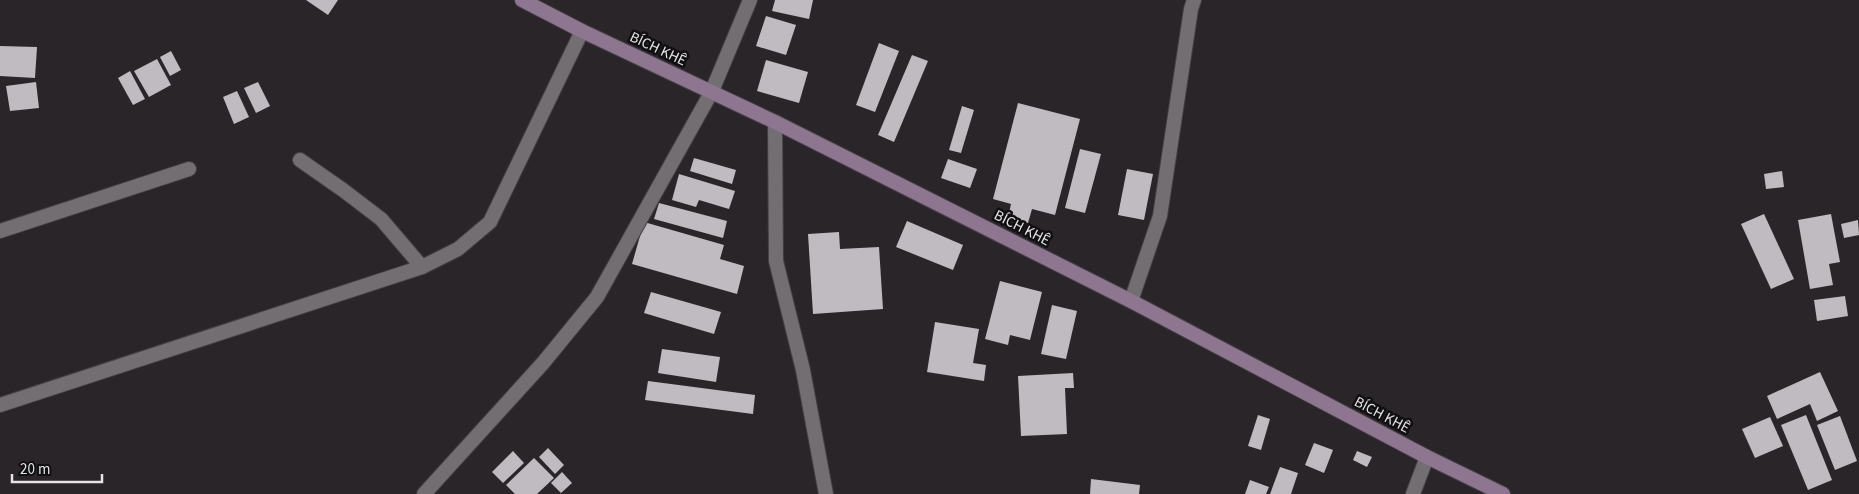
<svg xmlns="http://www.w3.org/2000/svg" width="1859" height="494" viewBox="0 0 1859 494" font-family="'Source Sans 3',sans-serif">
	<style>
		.building { fill: #c0bbc0 }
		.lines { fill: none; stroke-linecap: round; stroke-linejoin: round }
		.minor-casing { stroke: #444145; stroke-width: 16 }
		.secondary-casing { stroke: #444145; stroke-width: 16 }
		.minor { stroke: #726e72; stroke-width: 14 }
		.secondary { stroke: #8e7691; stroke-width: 14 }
		.labels { text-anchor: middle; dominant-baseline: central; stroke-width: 5; stroke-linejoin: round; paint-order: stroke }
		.street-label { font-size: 15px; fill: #e6e4e6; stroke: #100f11 }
	</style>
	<rect width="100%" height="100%" fill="#292529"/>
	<g class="building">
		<path d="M306,0H338L328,15Z"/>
		<path d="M775,0H813L809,19L772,11Z"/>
		<path d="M766,16L796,25L786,55L756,46Z"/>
		<path d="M879,43L899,51L875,112L856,105Z"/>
		<path d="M0,46L37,47L35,78L0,76Z"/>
		<path d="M171,51L181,70L170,76L160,57Z"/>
		<path d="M912,55L928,61L894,142L878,135Z"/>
		<path d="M157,59L171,85L149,97L134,71Z"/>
		<path d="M766,60L808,72L799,103L757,91Z"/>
		<path d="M130,71L145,99L133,105L118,78Z"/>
		<path d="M36,82L39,108L10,111L6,86Z"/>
		<path d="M258,82L270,106L256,113L244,88Z"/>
		<path d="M237,91L249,117L234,124L223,97Z"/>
		<path d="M1018,103L1080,119L1055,215L1032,209L1028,223L1008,218L1011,204L993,199Z"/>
		<path d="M962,106L974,110L961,153L949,150Z"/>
		<path d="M1080,149L1101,154L1085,213L1065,208Z"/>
		<path d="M694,158L736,170L732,184L690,171Z"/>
		<path d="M948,159L977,169L970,188L941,178Z"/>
		<path d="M1127,169L1153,174L1144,220L1118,215Z"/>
		<path d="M1782,171L1784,187L1766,189L1764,174Z"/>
		<path d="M679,174L735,191L729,209L699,200L696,207L672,200Z"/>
		<path d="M659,203L727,221L723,238L654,219Z"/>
		<path d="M1764,214L1794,279L1771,289L1741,224Z"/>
		<path d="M1831,214L1840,262L1829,264L1833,285L1810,289L1798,220Z"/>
		<path d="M1858,220L1859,235L1844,238L1841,224Z"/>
		<path d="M907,221L963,245L953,270L896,247Z"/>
		<path d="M644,222L724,245L720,259L744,266L737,294L632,264Z"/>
		<path d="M839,232L840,249L879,247L883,309L813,314L808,234Z"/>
		<path d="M1000,281L1042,292L1030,340L1010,335L1008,345L985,339Z"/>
		<path d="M651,292L721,312L714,334L644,313Z"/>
		<path d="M1845,296L1848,316L1817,321L1814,300Z"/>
		<path d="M1052,305L1077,311L1066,359L1041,354Z"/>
		<path d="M935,322L979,329L973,363L986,365L984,381L927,372Z"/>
		<path d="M662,349L720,357L716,382L658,373Z"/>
		<path d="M1820,372L1838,411L1817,421L1810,404L1777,419L1767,396Z"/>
		<path d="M1073,373L1074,388H1065L1067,434L1021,436L1018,376Z"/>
		<path d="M648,381L755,395L753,414L645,400Z"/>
		<path d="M1258,415L1270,419L1261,450L1248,446Z"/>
		<path d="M1806,415L1832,480L1808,490L1781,425Z"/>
		<path d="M1840,416L1857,461L1835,470L1817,425Z"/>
		<path d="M1770,417L1783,446L1755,458L1742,429Z"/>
		<path d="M1314,443L1333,450L1324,473L1305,465Z"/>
		<path d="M548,448L564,465L555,474L539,457Z"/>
		<path d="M513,451L524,463L503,483L492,472Z"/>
		<path d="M1357,451L1372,457L1367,467L1353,460Z"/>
		<path d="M534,458L554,478L537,494H515L506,485Z"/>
		<path d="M1280,467L1298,473L1291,494H1270Z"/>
		<path d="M562,472L572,483L561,493L551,483Z"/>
		<path d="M1091,479L1140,485L1139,494H1090Z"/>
		<path d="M1250,480L1269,487L1266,494H1245Z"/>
	</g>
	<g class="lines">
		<g class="minor-casing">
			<g id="minor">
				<path d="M775,122L776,261L803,370L826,494"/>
				<path d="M300,160L343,190L381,219L422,267"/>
				<path d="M0,231L189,169"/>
				<path d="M1131,301L1160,216L1191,9L1194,0"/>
				<path d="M0,405L422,267L458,249L490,222L582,31"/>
				<path d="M424,494L543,363L597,297L712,91L750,0"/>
				<path d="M1413,494L1427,457"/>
			</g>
		</g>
		<g class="secondary-casing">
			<path id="secondary" d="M522,0L582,31L775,122L1131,301L1427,457L1503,494"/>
		</g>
		<use href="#minor" class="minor"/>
		<use href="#secondary" class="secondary"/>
	</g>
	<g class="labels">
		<g class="street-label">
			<text transform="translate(658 49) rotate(25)">BÍCH KHÊ</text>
			<text transform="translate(1022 228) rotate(27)">BÍCH KHÊ</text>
			<text transform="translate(1382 415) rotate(28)">BÍCH KHÊ</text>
		</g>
	</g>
	<path d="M12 474v8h90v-8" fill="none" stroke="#e6e4e6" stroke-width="2.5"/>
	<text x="20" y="474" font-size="15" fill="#e6e4e6" stroke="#100f11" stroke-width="4" paint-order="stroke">20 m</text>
</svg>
